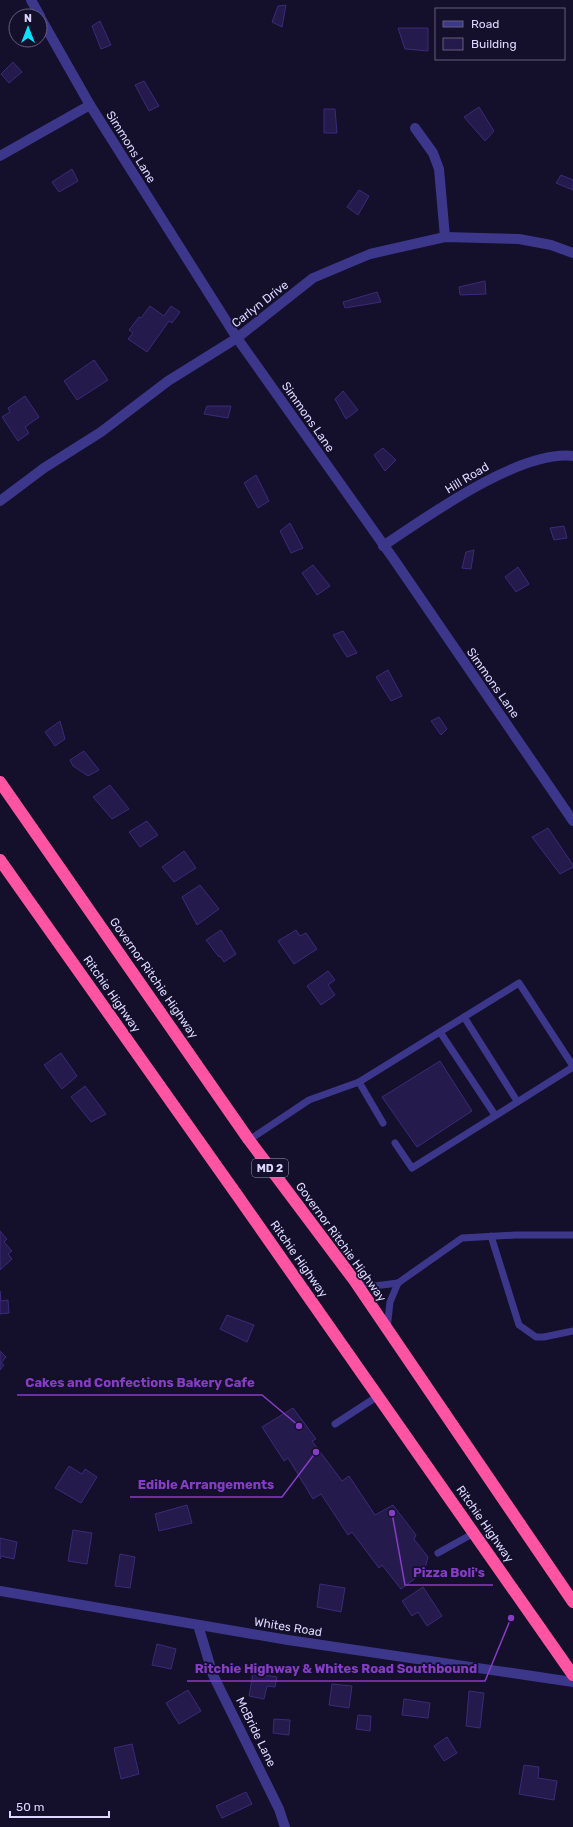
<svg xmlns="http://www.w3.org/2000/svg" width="573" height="1827" viewBox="0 0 573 1827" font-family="Rubik,sans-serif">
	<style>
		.building { fill: #251a4c; stroke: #3b2b79 }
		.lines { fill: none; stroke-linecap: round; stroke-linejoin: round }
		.lane { stroke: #3c378b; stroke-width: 7 }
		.street { stroke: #3c378b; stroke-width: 10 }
		.highway { stroke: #ff53a3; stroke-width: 12 }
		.labels { text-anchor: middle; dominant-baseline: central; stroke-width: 3.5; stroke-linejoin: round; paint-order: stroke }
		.shield { fill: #140f2a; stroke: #a19cbf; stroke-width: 1 }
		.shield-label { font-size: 11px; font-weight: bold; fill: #ddd8ff }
		.street-label { font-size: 12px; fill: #ddd8ff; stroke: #140f2a }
		.leader { fill: none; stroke: #853dc5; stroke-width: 1.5 }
		.callout-dot { fill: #853dc5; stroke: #140f2a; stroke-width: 1.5 }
		.callout-label { font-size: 13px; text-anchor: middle; font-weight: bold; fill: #853dc5; stroke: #140f2a; stroke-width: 3.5; stroke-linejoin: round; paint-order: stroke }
	</style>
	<rect width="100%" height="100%" fill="#140f2a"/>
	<g class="building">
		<path d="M286,5L282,27L272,22L278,6Z"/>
		<path d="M100,21L111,45L101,49L92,26Z"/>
		<path d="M398,28H428V51L405,49Z"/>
		<path d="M13,62L22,72L9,83L1,74Z"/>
		<path d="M144,81L159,106L149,111L135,85Z"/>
		<path d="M479,107L494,131L485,141L464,117Z"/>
		<path d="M324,109H335L337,133H324Z"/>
		<path d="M72,169L78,181L59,192L52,182Z"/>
		<path d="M561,175L573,180V190L556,183Z"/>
		<path d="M359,190L369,196L358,215L347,207Z"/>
		<path d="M485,281L486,294L460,295L459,287Z"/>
		<path d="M377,292L381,302L345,308L343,302Z"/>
		<path d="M150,306L164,316L171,306L180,312L172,323L169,321L147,352L128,339L133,333L129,330L139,317L141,318Z"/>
		<path d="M94,360L108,380L77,400L64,381Z"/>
		<path d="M343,391L358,410L346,419L335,399Z"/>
		<path d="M25,396L39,417L25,427L29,433L18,441L2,417L10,412L8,408Z"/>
		<path d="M207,406H231L228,418L204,414Z"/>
		<path d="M383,448L396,460L385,471L374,455Z"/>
		<path d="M256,475L269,501L258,508L244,483Z"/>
		<path d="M290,523L303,548L291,553L280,531Z"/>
		<path d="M564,526L567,538L554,540L550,528Z"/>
		<path d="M474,550L471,569L462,568L466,552Z"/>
		<path d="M313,565L330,586L317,595L302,573Z"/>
		<path d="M518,567L529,584L516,592L505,577Z"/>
		<path d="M343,631L357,653L347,657L333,635Z"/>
		<path d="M388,670L402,696L391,701L376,677Z"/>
		<path d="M439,717L447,729L441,735L431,721Z"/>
		<path d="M60,721L65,739L55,746L45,732Z"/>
		<path d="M84,751L99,770L88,776L73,766L70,760Z"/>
		<path d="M110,785L129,809L112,819L93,797Z"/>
		<path d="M147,821L158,835L140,847L129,832Z"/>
		<path d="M548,828L573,865V867L560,874L532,837Z"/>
		<path d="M184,851L196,868L174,882L162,867Z"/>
		<path d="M200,885L219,909L197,925L182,897Z"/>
		<path d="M221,930L236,954L224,962L220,956L219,957L206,940Z"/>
		<path d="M296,930L300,936L306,933L317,949L294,964L278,941Z"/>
		<path d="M328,971L335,980L328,985L335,995L321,1005L307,986Z"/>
		<path d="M61,1053L77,1076L62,1089L44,1065Z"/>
		<path d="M440,1061L472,1111L417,1147L382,1097Z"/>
		<path d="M85,1086L106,1114L91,1122L71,1097Z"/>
		<path d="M0,1231L7,1239L4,1242L12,1251L8,1254L12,1259L0,1270Z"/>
		<path d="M0,1291L1,1301L8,1300L9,1313L0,1314Z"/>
		<path d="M227,1315L254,1325L247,1342L220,1329Z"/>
		<path d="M0,1351L6,1357L1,1363L4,1365L0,1370Z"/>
		<path d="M293,1408L316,1439L312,1441L342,1481L349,1476L375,1515L393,1505L416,1535L414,1539L428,1557L424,1572L401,1589L382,1565L379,1568L352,1532L348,1535L321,1494L313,1499L288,1458L284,1461L262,1427Z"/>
		<path d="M69,1466L82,1474L85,1469L97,1477L81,1503L55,1488Z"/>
		<path d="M187,1505L192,1523L159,1531L155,1514Z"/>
		<path d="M73,1530L92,1533L87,1564L68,1561Z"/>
		<path d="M0,1538L17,1542L14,1559L1,1556L0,1559Z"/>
		<path d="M120,1554L135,1557L130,1588L115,1586Z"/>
		<path d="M320,1584L345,1588L341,1612L317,1607Z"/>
		<path d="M423,1587L442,1616L427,1626L418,1612L412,1616L402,1601Z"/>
		<path d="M157,1644L176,1649L171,1669L152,1665Z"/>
		<path d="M253,1673L277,1677L275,1687L267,1686L264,1699L249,1696Z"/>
		<path d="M332,1684L352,1686L349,1708L329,1705Z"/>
		<path d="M188,1690L201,1711L179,1724L166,1703Z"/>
		<path d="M469,1691L484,1693L480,1728L466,1726Z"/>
		<path d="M404,1699L430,1703L428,1718L402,1715Z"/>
		<path d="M358,1715L371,1716L370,1731L356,1729Z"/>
		<path d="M274,1719L290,1720L289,1735L273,1733Z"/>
		<path d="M447,1737L457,1753L444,1761L434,1746Z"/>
		<path d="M132,1744L139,1774L121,1779L114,1748Z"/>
		<path d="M524,1765L539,1767L538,1778L557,1781L554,1800L519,1794Z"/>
		<path d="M246,1792L252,1804L222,1818L216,1806Z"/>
	</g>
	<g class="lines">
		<g class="lane">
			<path d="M464,1017L517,1101"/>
			<path d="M440,1032L495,1115"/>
			<path d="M359,1082L383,1123"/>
			<path d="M249,1140L309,1100L359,1082L519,983L573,1066"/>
			<path d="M395,1143L412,1168L573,1067"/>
			<path d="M491,1236L519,1325L536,1337H544L573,1331"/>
			<path d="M354,1280L374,1286L398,1283L462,1238L515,1235H573"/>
			<path d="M387,1329L390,1302L398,1283"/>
			<path d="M335,1424L378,1396"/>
			<path d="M438,1553L474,1533"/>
		</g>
		<g class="street">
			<path d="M31,0L40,16"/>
			<path d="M40,17L90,105L237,338L395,561L573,821"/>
			<path d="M415,128L433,153L439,169L445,237"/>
			<path d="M0,156L90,105"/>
			<path d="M0,501L44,468L101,432L168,381L237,338L313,278L370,254L445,237L519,239L551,245L573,253"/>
			<path d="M383,546C428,516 519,450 573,456"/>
			<path d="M0,1591L288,1640L573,1682"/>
			<path d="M198,1625L213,1675L279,1809L285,1827"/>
		</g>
		<g class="highway">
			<path d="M0,782L249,1140L354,1280L573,1602"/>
			<path d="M0,860L237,1195L573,1675"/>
		</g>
	</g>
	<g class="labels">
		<rect class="shield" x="252" y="1159" width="36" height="18" rx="3"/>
		<g class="shield-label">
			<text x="270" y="1168">MD 2</text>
		</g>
		<g class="street-label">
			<text transform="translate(131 147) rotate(58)">Simmons Lane</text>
			<text transform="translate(260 304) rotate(-38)">Carlyn Drive</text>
			<text transform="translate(308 417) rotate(55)">Simmons Lane</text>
			<text transform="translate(467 478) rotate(-31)">Hill Road</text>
			<text transform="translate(493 683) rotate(55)">Simmons Lane</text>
			<text transform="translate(154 978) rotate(55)">Governor Ritchie Highway</text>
			<text transform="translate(112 994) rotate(55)">Ritchie Highway</text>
			<text transform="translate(341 1242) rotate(54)">Governor Ritchie Highway</text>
			<text transform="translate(299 1259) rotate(55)">Ritchie Highway</text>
			<text transform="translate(485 1524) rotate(55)">Ritchie Highway</text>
			<text transform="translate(288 1627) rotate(9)">Whites Road</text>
			<text transform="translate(256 1732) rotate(64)">McBride Lane</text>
		</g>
	</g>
	<path class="leader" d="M299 1426L262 1395H17M316 1452L282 1497H130M392 1513L405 1585H493M511 1618L485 1681H187"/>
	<g class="callout-dot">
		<circle cx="299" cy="1426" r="4"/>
		<circle cx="316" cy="1452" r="4"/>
		<circle cx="392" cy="1513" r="4"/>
		<circle cx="511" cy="1618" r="4"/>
	</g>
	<g class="callout-label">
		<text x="140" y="1387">Cakes and Confections Bakery Cafe</text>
		<text x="206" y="1489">Edible Arrangements</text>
		<text x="449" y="1577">Pizza Boli's</text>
		<text x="336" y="1673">Ritchie Highway &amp; Whites Road Southbound</text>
	</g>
	<rect x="435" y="8" width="130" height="52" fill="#140f2a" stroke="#645f7f"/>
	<rect x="443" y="21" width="20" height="6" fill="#3c378b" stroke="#645f7f"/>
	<text x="471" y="28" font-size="12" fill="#ddd8ff">Road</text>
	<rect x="443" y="38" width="20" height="12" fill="#251a4c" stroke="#645f7f"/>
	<text x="471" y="48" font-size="12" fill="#ddd8ff">Building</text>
	<g transform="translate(28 28)"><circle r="19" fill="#140f2a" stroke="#645f7f"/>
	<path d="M0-3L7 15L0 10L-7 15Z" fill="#04e2ff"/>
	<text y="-6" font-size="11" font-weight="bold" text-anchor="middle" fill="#ddd8ff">N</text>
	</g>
	<path d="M10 1811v6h99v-6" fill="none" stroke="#ddd8ff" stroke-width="2"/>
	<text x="16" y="1811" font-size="12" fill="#ddd8ff" stroke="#140f2a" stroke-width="3" paint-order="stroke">50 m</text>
</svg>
